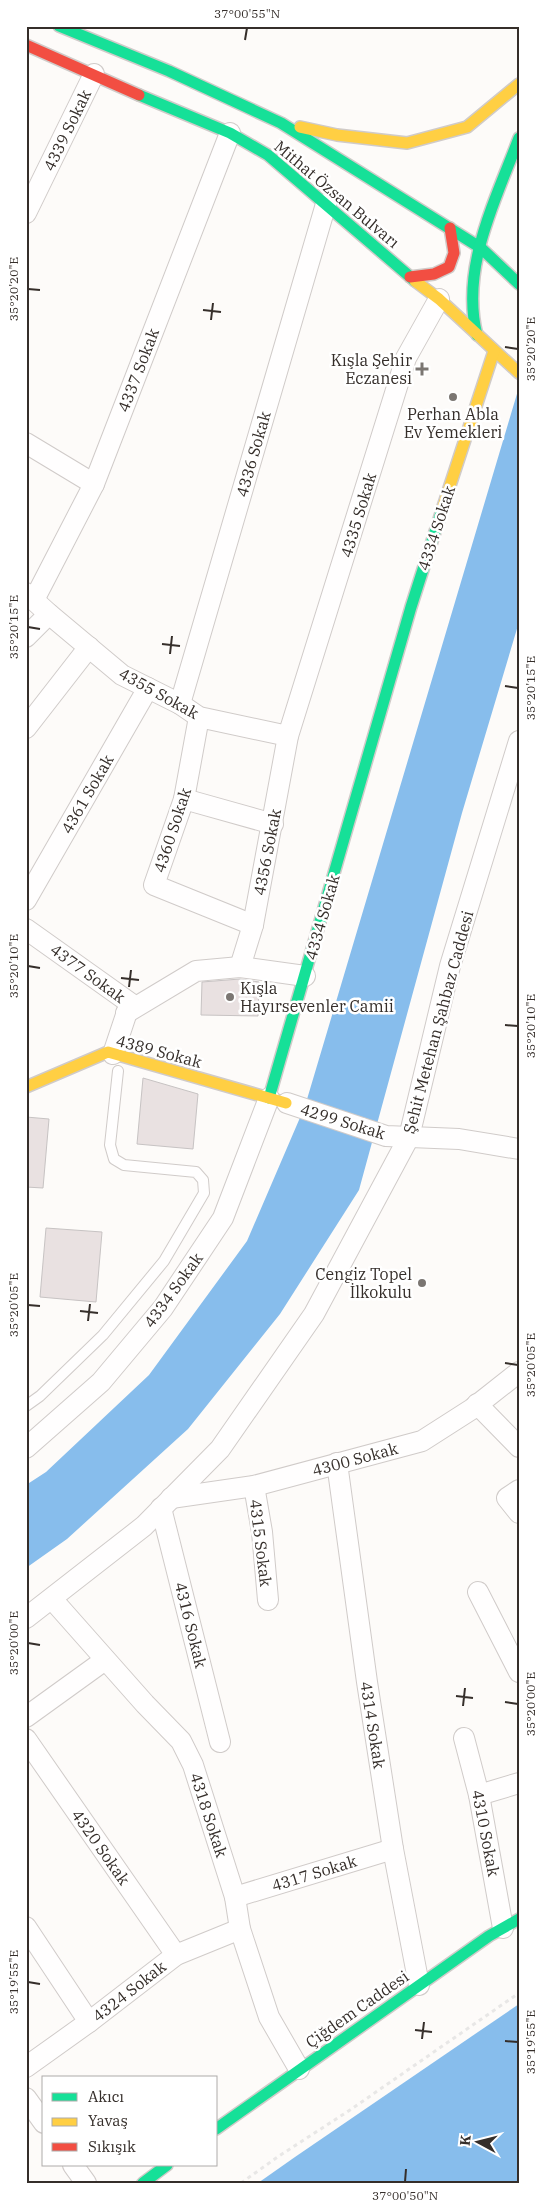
<svg xmlns="http://www.w3.org/2000/svg" width="545" height="2209" viewBox="0 0 545 2209" font-family="'IBM Plex Serif',serif">
	<style>
		.water { fill: #87bdec }
		.building { fill: #e9e1e1; stroke: #c7c3c3 }
		.lines { fill: none; stroke-linecap: round; stroke-linejoin: round }
		.lane-casing { stroke: #d0cbc9; stroke-width: 12 }
		.street-casing { stroke: #d0cbc9; stroke-width: 22 }
		.fast-casing { stroke: #d0cbc9; stroke-width: 14 }
		.slow-casing { stroke: #d0cbc9; stroke-width: 14 }
		.jam-casing { stroke: #d0cbc9; stroke-width: 14 }
		.path { stroke: #e8e7e6; stroke-width: 3; stroke-dasharray: 4 4; stroke-linecap: butt }
		.lane { stroke: #fffefe; stroke-width: 10 }
		.street { stroke: #fffefe; stroke-width: 20 }
		.fast { stroke: #16e098; stroke-width: 11 }
		.slow { stroke: #ffcf43; stroke-width: 11 }
		.jam { stroke: #f24e42; stroke-width: 11 }
		.ticks { fill: none; stroke: #352e2a; stroke-width: 2 }
		.poi-dot { fill: #7b7672; stroke: #fff; stroke-width: 2 }
		.labels { text-anchor: middle; dominant-baseline: central; stroke-width: 5; stroke-linejoin: round; paint-order: stroke }
		.street-label { font-size: 16px; fill: #352e2a; stroke: #fff }
		.poi-label { font-size: 16px; fill: #352e2a; stroke: #fff; text-anchor: end }
		.neatline { fill: none; stroke: #352e2a; stroke-width: 2 }
		.ticks-label { font-size: 12px; text-anchor: middle; fill: #352e2a }
	</style>
	<rect width="100%" height="100%" fill="#fdfbf9"/>
	<g class="water">
		<path d="M519,387V622L462,813L359,1190L280,1314L188,1429L67,1539L26,1568V1485L46,1472L149,1375L247,1241L305,1106Z"/>
		<path d="M519,2004V2183H258L295,2157Z"/>
	</g>
	<g class="building">
		<path d="M240,979L259,982L258,1016L201,1015L202,982Z"/>
		<path d="M143,1078L198,1094L193,1149L137,1144Z"/>
		<path d="M26,1117L49,1119L43,1188L26,1187Z"/>
		<path d="M46,1228L102,1232L96,1302L40,1297Z"/>
	</g>
	<g class="lines">
		<g class="lane-casing">
			<path id="lane" d="M26,1406L40,1396L103,1335L164,1261L204,1193L203,1180L196,1172L124,1165L114,1159L110,1145L118,1071"/>
		</g>
		<g class="street-casing">
			<g id="street">
				<path d="M26,213L94,74"/>
				<path d="M26,443L94,484"/>
				<path d="M26,593L49,614L122,675L180,704L199,717L288,736"/>
				<path d="M34,600L94,484L230,133"/>
				<path d="M26,637L49,614"/>
				<path d="M180,704L326,204"/>
				<path d="M199,717L184,799L154,885L253,925"/>
				<path d="M26,728L89,647"/>
				<path d="M184,799L273,824"/>
				<path d="M26,900L148,688"/>
				<path d="M26,929L130,1003L113,1054"/>
				<path d="M240,967L253,925L288,736L406,358L439,299"/>
				<path d="M126,1013L196,971L240,967L305,976"/>
				<path d="M287,1103L386,1136L459,1139L519,1149"/>
				<path d="M477,1404L519,1447"/>
				<path d="M26,1448L101,1382L163,1308L223,1218L269,1098"/>
				<path d="M337,1463L367,1682L393,1849L419,1985"/>
				<path d="M254,1486L262,1532L268,1600"/>
				<path d="M519,1490L507,1498L519,1513"/>
				<path d="M171,1498L254,1486L422,1441L472,1409L519,1372"/>
				<path d="M161,1508L220,1742"/>
				<path d="M478,1592L519,1672"/>
				<path d="M52,1599L145,1704L181,1741L193,1765L235,1897L240,1929L269,2017L299,2069"/>
				<path d="M26,1618L144,1526L220,1449L314,1314L409,1137L450,966L519,741"/>
				<path d="M26,1717L105,1660"/>
				<path d="M464,1738L479,1795L503,1928"/>
				<path d="M26,1739L176,1955"/>
				<path d="M479,1795L519,1783"/>
				<path d="M235,1897L393,1849"/>
				<path d="M26,1927L89,2022"/>
				<path d="M26,2067L89,2022L176,1955L240,1929"/>
				<path d="M26,2098L44,2123"/>
				<path d="M73,2165L86,2183"/>
			</g>
		</g>
		<g class="fast-casing">
			<g id="fast">
				<path d="M59,26L169,71L281,123L481,248L519,284"/>
				<path d="M139,95L230,133L268,155L415,281"/>
				<path d="M477,335C460,268 496,199 519,138"/>
				<path d="M269,1098L411,607L442,510"/>
				<path d="M216,2129L489,1936L519,1919"/>
				<path d="M143,2183L167,2165"/>
			</g>
		</g>
		<g class="slow-casing">
			<g id="slow">
				<path d="M300,127L337,135L407,143L467,127L519,84"/>
				<path d="M415,281L439,299L519,373"/>
				<path d="M442,510L494,351"/>
				<path d="M26,1087L108,1052L286,1103"/>
			</g>
		</g>
		<g class="jam-casing">
			<g id="jam">
				<path d="M26,45L139,95"/>
				<path d="M410,277L434,274L449,267L454,253L450,228"/>
			</g>
		</g>
		<path class="path" d="M241,2183L279,2156L350,2110L519,1993"/>
		<use href="#lane" class="lane"/>
		<use href="#street" class="street"/>
		<use href="#fast" class="fast"/>
		<use href="#slow" class="slow"/>
		<use href="#jam" class="jam"/>
	</g>
	<path class="ticks" d="M245,40L247,28M28,289L40,290M203,310L221,312M211,320L213,303M505,347L518,349M28,627L40,629M162,644L180,646M170,654L172,636M505,686L518,688M28,966L40,968M121,978L139,980M129,987L131,970M505,1025L518,1026M28,1305L40,1306M80,1311L98,1313M88,1321L90,1304M505,1363L518,1365M28,1643L40,1645M456,1696L473,1698M505,1702L518,1704M463,1706L465,1688M28,1982L40,1984M415,2030L432,2032M422,2039L424,2022M505,2041L518,2042M405,2182L406,2169"/>
	<g class="poi-dot">
		<path d="M419.5 361.5h5v5h5v5h-5v5h-5v-5h-5v-5h5z"/>
		<circle cx="453" cy="397" r="5"/>
		<circle cx="230" cy="997" r="5"/>
		<circle cx="422" cy="1283" r="5"/>
	</g>
	<g class="labels">
		<g class="street-label">
			<text transform="translate(67 130) rotate(-64)">4339 Sokak</text>
			<text transform="translate(337 194) rotate(40)">Mithat Özsan Bulvarı</text>
			<text transform="translate(138 370) rotate(-69)">4337 Sokak</text>
			<text transform="translate(253 454) rotate(-74)">4336 Sokak</text>
			<text transform="translate(358 515) rotate(-73)">4335 Sokak</text>
			<text transform="translate(436 528) rotate(-72)">4334 Sokak</text>
			<text transform="translate(159 693) rotate(29)">4355 Sokak</text>
			<text transform="translate(87 794) rotate(-60)">4361 Sokak</text>
			<text transform="translate(172 830) rotate(-72)">4360 Sokak</text>
			<text transform="translate(267 852) rotate(-79)">4356 Sokak</text>
			<text transform="translate(322 917) rotate(-74)">4334 Sokak</text>
			<text transform="translate(88 973) rotate(36)">4377 Sokak</text>
			<text transform="translate(438 1022) rotate(-75)">Şehit Metehan Şahbaz Caddesi</text>
			<text transform="translate(159 1051) rotate(15)">4389 Sokak</text>
			<text transform="translate(343 1121) rotate(17)">4299 Sokak</text>
			<text transform="translate(173 1290) rotate(-54)">4334 Sokak</text>
			<text transform="translate(355 1459) rotate(-15)">4300 Sokak</text>
			<text transform="translate(261 1543) rotate(83)">4315 Sokak</text>
			<text transform="translate(191 1625) rotate(76)">4316 Sokak</text>
			<text transform="translate(373 1725) rotate(81)">4314 Sokak</text>
			<text transform="translate(209 1815) rotate(72)">4318 Sokak</text>
			<text transform="translate(486 1833) rotate(79)">4310 Sokak</text>
			<text transform="translate(101 1847) rotate(55)">4320 Sokak</text>
			<text transform="translate(314 1873) rotate(-17)">4317 Sokak</text>
			<text transform="translate(129 1991) rotate(-38)">4324 Sokak</text>
			<text transform="translate(357 2009) rotate(-35)">Çiğdem Caddesi</text>
		</g>
		<g class="poi-label">
			<text x="412" y="360">Kışla Şehir<tspan x="412" dy="18">Eczanesi</tspan></text>
			<text x="453" y="414" text-anchor="middle">Perhan Abla<tspan x="453" dy="18">Ev Yemekleri</tspan></text>
			<text x="240" y="988" text-anchor="start">Kışla<tspan x="240" dy="18">Hayırsevenler Camii</tspan></text>
			<text x="412" y="1274">Cengiz Topel<tspan x="412" dy="18">İlkokulu</tspan></text>
		</g>
	</g>
	<rect width="545" height="2209" fill="none" stroke="#ffffff" stroke-width="55"/>
	<rect x="42" y="2076" width="175" height="90" fill="#ffffff" stroke="#aeabaa"/>
	<rect x="52" y="2093" width="25" height="8" fill="#16e098" stroke="#aeabaa"/>
	<text x="88" y="2102" font-size="15" fill="#352e2a">Akıcı</text>
	<rect x="52" y="2118" width="25" height="8" fill="#ffcf43" stroke="#aeabaa"/>
	<text x="88" y="2126" font-size="15" fill="#352e2a">Yavaş</text>
	<rect x="52" y="2143" width="25" height="8" fill="#f24e42" stroke="#aeabaa"/>
	<text x="88" y="2152" font-size="15" fill="#352e2a">Sıkışık</text>
	<g transform="translate(478 2142) rotate(277)" stroke="#ffffff" stroke-width="4" paint-order="stroke">
	<path d="M0-4L9 19L0 12L-9 19Z" fill="#352e2a"/>
	<text y="-8" font-size="14" font-weight="bold" text-anchor="middle" fill="#352e2a">K</text>
	</g>
	<rect x="28" y="28" width="490" height="2154" class="neatline"/>
	<g class="ticks-label">
		<text x="247" y="18">37°00'55"N</text>
		<text transform="translate(14 289) rotate(-90)" y="4">35°20'20"E</text>
		<text transform="translate(531 349) rotate(-90)" y="4">35°20'20"E</text>
		<text transform="translate(14 627) rotate(-90)" y="4">35°20'15"E</text>
		<text transform="translate(531 688) rotate(-90)" y="4">35°20'15"E</text>
		<text transform="translate(14 966) rotate(-90)" y="4">35°20'10"E</text>
		<text transform="translate(531 1026) rotate(-90)" y="4">35°20'10"E</text>
		<text transform="translate(14 1305) rotate(-90)" y="4">35°20'05"E</text>
		<text transform="translate(531 1365) rotate(-90)" y="4">35°20'05"E</text>
		<text transform="translate(14 1643) rotate(-90)" y="4">35°20'00"E</text>
		<text transform="translate(531 1704) rotate(-90)" y="4">35°20'00"E</text>
		<text transform="translate(14 1982) rotate(-90)" y="4">35°19'55"E</text>
		<text transform="translate(531 2042) rotate(-90)" y="4">35°19'55"E</text>
		<text x="405" y="2200">37°00'50"N</text>
	</g>
</svg>
